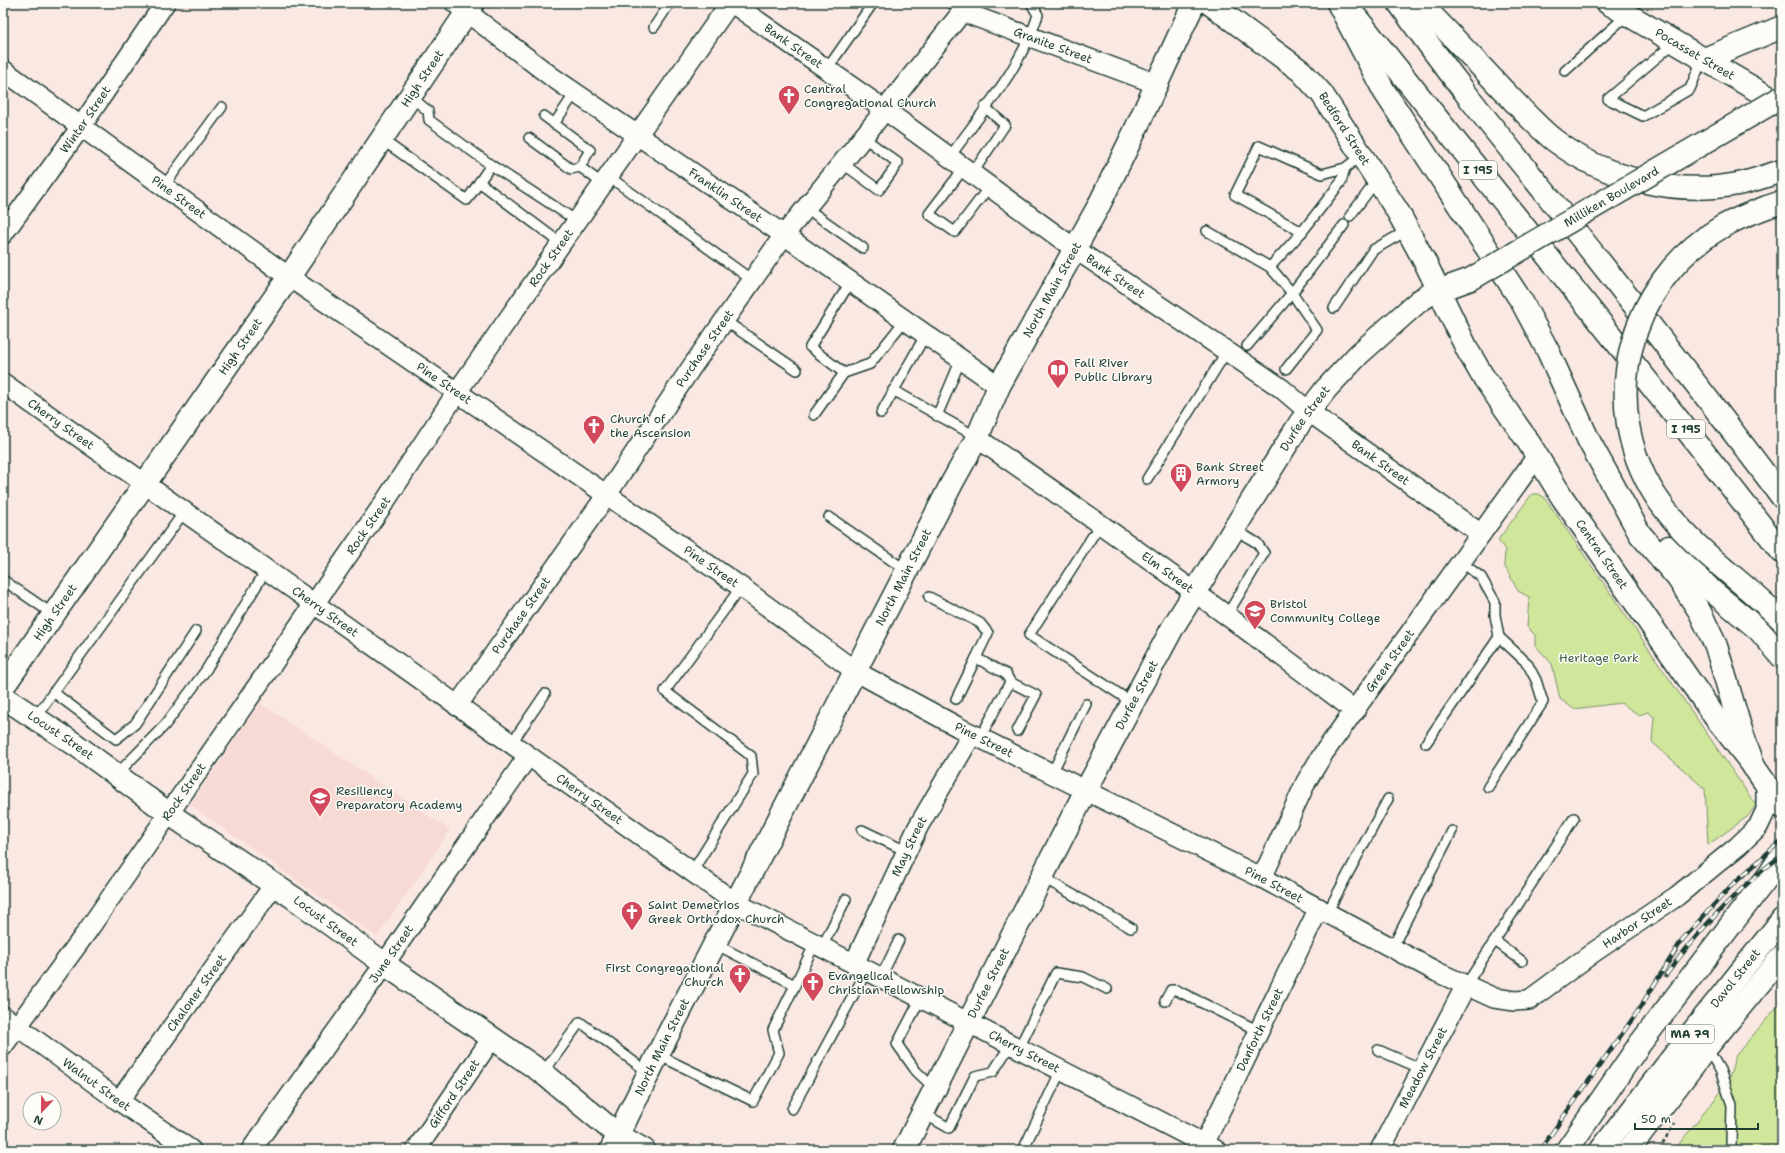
<svg xmlns="http://www.w3.org/2000/svg" width="1785" height="1153" viewBox="0 0 1785 1153" font-family="'Shantell Sans',sans-serif">
	<style>
		.built { fill: #f8dad5 }
		.green { fill: #d0e69b; stroke: #789268 }
		.lines { fill: none; stroke-linecap: round; stroke-linejoin: round }
		.lane-casing { stroke: #1f3d34; stroke-width: 12 }
		.street-casing { stroke: #1f3d34; stroke-width: 22 }
		.secondary-casing { stroke: #1f3d34; stroke-width: 25 }
		.highway-casing { stroke: #1f3d34; stroke-width: 25 }
		.path { stroke: #1f3d34; stroke-width: 2.5; stroke-dasharray: 4 3; stroke-linecap: butt }
		.lane { stroke: #fdfcf7; stroke-width: 9 }
		.street { stroke: #fdfcf7; stroke-width: 19 }
		.secondary { stroke: #fdfcf7; stroke-width: 22 }
		.highway { stroke: #fdfcf7; stroke-width: 22 }
		.rail-casing { stroke: #1f3d34; stroke-width: 4.5 }
		.rail { stroke: #fdfcf7; stroke-width: 3; stroke-dasharray: 9; stroke-linecap: butt }
		.secondary-bridge-casing { stroke: #1f3d34; stroke-width: 25; stroke-linecap: butt }
		.highway-bridge-casing { stroke: #1f3d34; stroke-width: 25; stroke-linecap: butt }
		.secondary-bridge { stroke: #fdfcf7; stroke-width: 22 }
		.highway-bridge { stroke: #fdfcf7; stroke-width: 22 }
		.labels { text-anchor: middle; dominant-baseline: central; stroke-width: 3; stroke-linejoin: round; paint-order: stroke }
		.shield { fill: #fdfcf7; stroke: #62766e; stroke-width: 1 }
		.shield-label { font-size: 11px; font-weight: bold; fill: #1f3d34 }
		.street-label { font-size: 12px; fill: #1f3d34; stroke: #fdfcf7 }
		.poi-label { font-size: 12px; fill: #1f3d34; stroke: #fdfcf7; text-anchor: start }
		.park-label { font-size: 12px; fill: #425f49; stroke: #fdfcf7 }
	</style>
	<rect width="100%" height="100%" fill="#fae8e3"/>
	<filter id="ink" filterUnits="userSpaceOnUse"><feTurbulence type="fractalNoise" baseFrequency=".025" numOctaves="2"/><feDisplacementMap in="SourceGraphic" scale="8" xChannelSelector="R" yChannelSelector="G"/><feConvolveMatrix kernelMatrix="1 2 1 2 8 2 1 2 1" color-interpolation-filters="sRGB"/></filter>
	<g filter="url(#ink)">
		<path class="built" d="M260,703L450,830L377,937L190,805Z"/>
		<g class="green">
			<path d="M1532,494H1539L1545,498L1756,805L1747,817L1708,845L1705,789L1652,742L1654,717L1648,712L1639,715L1621,703L1574,709L1560,699L1552,664L1535,645V635L1527,627L1529,597L1518,591L1504,565L1505,550L1498,540Z"/>
			<path d="M1782,1001V1150H1674L1727,1084L1736,1055Z"/>
		</g>
		<g class="lines">
			<g class="lane-casing">
				<g id="lane">
					<path d="M951,3L963,12"/>
					<path d="M654,27L670,3"/>
					<path d="M1674,43L1608,99L1643,116L1690,89L1702,60"/>
					<path d="M827,69L873,3"/>
					<path d="M1565,71L1627,15"/>
					<path d="M410,96L428,111L429,120L491,165L577,221"/>
					<path d="M544,116L590,150L580,167L603,184"/>
					<path d="M554,124L575,93"/>
					<path d="M529,138L571,169L580,167"/>
					<path d="M381,139L467,200L491,165"/>
					<path d="M949,158C981,113 1021,68 1038,15L1031,3"/>
					<path d="M842,163L879,190L898,163L863,137"/>
					<path d="M964,168L929,214L955,232L989,187"/>
					<path d="M1345,168L1341,182L1302,232L1235,195L1259,146L1322,174L1345,168L1362,155"/>
					<path d="M972,174L1005,125L985,107"/>
					<path d="M608,176L752,280"/>
					<path d="M479,182L562,244"/>
					<path d="M164,186L222,107"/>
					<path d="M806,208L863,248"/>
					<path d="M1350,216L1377,180"/>
					<path d="M1207,231L1270,267"/>
					<path d="M1334,308L1373,250L1408,230"/>
					<path d="M724,320L797,370"/>
					<path d="M1247,346L1292,293L1344,225"/>
					<path d="M1286,369L1317,330L1292,293L1270,267L1302,232"/>
					<path d="M844,373L870,364L905,320"/>
					<path d="M893,390L977,437"/>
					<path d="M881,413L926,334"/>
					<path d="M814,415L844,373L810,347L851,281"/>
					<path d="M937,416L961,359"/>
					<path d="M1147,479L1227,351"/>
					<path d="M829,517L907,571"/>
					<path d="M1101,523L1029,635L1133,703"/>
					<path d="M1461,562L1481,577L1495,602V615L1499,637L1527,663L1536,680L1543,702L1488,787"/>
					<path d="M3,580L54,615"/>
					<path d="M929,597L980,623L988,633L976,658L1006,674L1010,682"/>
					<path d="M1227,615L1264,553L1257,543L1234,529"/>
					<path d="M53,692L116,739L135,724L196,631"/>
					<path d="M956,699L976,658"/>
					<path d="M35,718L184,512"/>
					<path d="M980,738L1010,682L1036,695L1017,731"/>
					<path d="M1426,743L1499,637"/>
					<path d="M511,744L545,694"/>
					<path d="M1052,773L1086,704"/>
					<path d="M116,775L165,725L206,670L266,570"/>
					<path d="M862,830L906,851"/>
					<path d="M692,872L753,774L751,756L665,691L741,587"/>
					<path d="M1042,877L1131,928"/>
					<path d="M1327,913L1388,799"/>
					<path d="M1495,941L1522,961"/>
					<path d="M822,947L846,899"/>
					<path d="M1392,948L1452,831"/>
					<path d="M881,977L899,940"/>
					<path d="M795,985L815,943"/>
					<path d="M1466,985L1574,818"/>
					<path d="M921,998L897,1044L916,1071L935,1089"/>
					<path d="M1165,1001L1171,990H1176L1259,1031"/>
					<path d="M1019,1048L1056,973L1083,977L1107,989"/>
					<path d="M1707,1048L1720,1070L1732,1105L1731,1146L1727,1150"/>
					<path d="M1378,1050L1422,1069"/>
					<path d="M658,1055L753,1101L779,1053L773,1030L795,985L715,944"/>
					<path d="M543,1073L580,1022L649,1073"/>
					<path d="M792,1109L867,970"/>
					<path d="M923,1113L949,1128L975,1076L993,1072L1011,1044"/>
					<path d="M168,1150L175,1139"/>
					<path d="M1023,1150L1061,1070"/>
				</g>
			</g>
			<g class="street-casing">
				<g id="street">
					<path id="s1" d="M455,3L552,77L784,235L999,386"/>
					<path id="s2" d="M732,3L885,110L1075,249L1281,388L1308,411L1481,534"/>
					<path id="s3" d="M963,12L1157,84"/>
					<path id="s4" d="M3,70L289,277L741,587L855,671L958,727L1262,878L1437,972L1494,998L1515,1001L1529,1000L1594,952L1677,896L1738,846L1758,827L1766,810V784"/>
					<path id="s5" d="M3,234L78,131L165,3"/>
					<path id="s6" d="M3,383L736,903L1216,1150"/>
					<path id="s7" d="M977,438C1105,526 1231,617 1355,711"/>
					<path id="s8" d="M457,706L606,496L691,368L784,235L885,110L969,3"/>
					<path id="s9" d="M1262,878L1306,782L1323,754L1537,456"/>
					<path id="s10" d="M854,964L918,827L972,734"/>
					<path id="s11" d="M3,1016L119,1101L191,1150"/>
					<path id="s12" d="M3,1046L86,933L382,506L457,392L730,3"/>
					<path id="s13" d="M119,1101L274,885"/>
					<path id="s14" d="M251,1150L381,969L528,756"/>
					<path id="s15" d="M416,1150L492,1038"/>
					<path id="s16" d="M1201,1150L1319,908"/>
					<path id="s17" d="M1380,1150L1466,985"/>
				</g>
			</g>
			<g class="secondary-casing">
				<g id="secondary">
					<path id="s18" d="M1209,3L1301,71L1322,94L1398,212L1427,266L1468,351L1482,375L1529,443L1562,497L1715,717L1752,764L1782,807"/>
					<path id="s19" d="M1608,3L1782,105"/>
					<path d="M1702,60L1782,27"/>
					<path id="s20" d="M3,687L289,277L473,3"/>
					<path id="s21" d="M3,697L76,745L168,813L294,898L393,970L543,1073L618,1135L644,1150"/>
					<path id="s22" d="M611,1150L660,1050L953,481L977,438L999,386L1098,207L1134,133L1194,3"/>
					<path id="s23" d="M904,1150L1084,794L1173,627L1300,423L1326,389L1359,354L1419,301L1432,293L1471,279L1488,269"/>
				</g>
			</g>
			<g class="highway-casing">
				<g id="highway">
					<path d="M1338,3L1384,91L1522,302L1548,351L1589,441L1640,534L1677,577L1700,612L1716,646L1740,727L1754,767"/>
					<path d="M1399,3C1445,69 1496,132 1547,195C1626,295 1706,394 1782,497"/>
					<path d="M1420,3C1448,32 1475,60 1502,89C1519,106 1535,125 1554,140C1605,179 1675,196 1738,184C1753,181 1768,175 1782,171"/>
					<path d="M1356,17L1685,428L1782,552"/>
					<path d="M1767,207L1782,202"/>
					<path d="M1669,547L1712,591L1759,630L1782,657"/>
					<path d="M1567,1150L1639,1045L1769,875L1782,855"/>
					<path id="s24" d="M1601,1150L1690,1035L1782,920"/>
					<path d="M1629,1150L1707,1047L1782,956"/>
				</g>
			</g>
			<path class="path" d="M1659,1150L1674,1124"/>
			<use href="#lane" class="lane"/>
			<use href="#street" class="street"/>
			<use href="#secondary" class="secondary"/>
			<use href="#highway" class="highway"/>
			<g class="rail-casing">
				<g id="rail">
					<path d="M1666,975C1698,931 1738,888 1782,855"/>
					<path d="M1540,1150L1636,1014L1682,940L1730,887L1782,840"/>
				</g>
			</g>
			<use href="#rail" class="rail"/>
			<g class="secondary-bridge-casing">
				<g id="secondary-bridge">
					<path id="s25" d="M1488,269L1782,97"/>
				</g>
			</g>
			<g class="highway-bridge-casing">
				<path id="highway-bridge" d="M1767,207C1751,213 1735,219 1720,228C1628,283 1597,404 1655,495C1687,546 1740,578 1782,620"/>
			</g>
			<use href="#secondary-bridge" class="secondary-bridge"/>
			<use href="#highway-bridge" class="highway-bridge"/>
		</g>
	</g>
	<defs>
		<g id="church-pin" transform="scale(1.15)"><path d="M0 17L-7.5 6A9.5 9.5 0 1 1 7.5 6Z" fill="#d1495b" stroke="#fdfcf7"/><path d="M-1.2-6h2.4v3.5h3.3v2.4h-3.3V6h-2.4V-.1h-3.3v-2.4h3.3Z" fill="#fff"/></g>
		<g id="library-pin" transform="scale(1.15)"><path d="M0 17L-7.5 6A9.5 9.5 0 1 1 7.5 6Z" fill="#d1495b" stroke="#fdfcf7"/><path d="M-6-4Q-3-5.5-.7-3.5V5Q-3 3-6 4ZM6-4Q3-5.5 .7-3.5V5Q3 3 6 4Z" fill="#fff"/></g>
		<g id="building-pin" transform="scale(1.15)"><path d="M0 17L-7.5 6A9.5 9.5 0 1 1 7.5 6Z" fill="#d1495b" stroke="#fdfcf7"/><path d="M-4-6H4V6H1V3H-1V6H-4ZM-2.5-4.3h1.7v1.8h-1.7ZM.8-4.3h1.7v1.8H.8ZM-2.5-1h1.7V.8h-1.7ZM.8-1h1.7V.8H.8Z" fill="#fff"/></g>
		<g id="school-pin" transform="scale(1.15)"><path d="M0 17L-7.5 6A9.5 9.5 0 1 1 7.5 6Z" fill="#d1495b" stroke="#fdfcf7"/><path d="M0-5L7-2L0 1L-7-2ZM-4 1L0 2.5L4 1V4Q0 6-4 4Z" fill="#fff"/></g>
	</defs>
	<g fill-rule="evenodd">
		<use href="#church-pin" x="789" y="96"/>
		<use href="#library-pin" x="1058" y="370"/>
		<use href="#church-pin" x="594" y="426"/>
		<use href="#building-pin" x="1181" y="474"/>
		<use href="#school-pin" x="1255" y="611"/>
		<use href="#school-pin" x="320" y="798"/>
		<use href="#church-pin" x="632" y="912"/>
		<use href="#church-pin" x="740" y="975"/>
		<use href="#church-pin" x="813" y="983"/>
	</g>
	<g class="labels">
		<g class="shield">
			<rect x="1459" y="161" width="38" height="18" rx="3"/>
			<rect x="1667" y="420" width="38" height="18" rx="3"/>
			<rect x="1666" y="1025" width="48" height="18" rx="3"/>
		</g>
		<g class="shield-label">
			<text x="1478" y="170">I 195</text>
			<text x="1686" y="429">I 195</text>
			<text x="1690" y="1034">MA 79</text>
		</g>
		<g class="street-label">
			<text stroke="none"><textPath href="#s2" startOffset="75">Bank Street</textPath></text>
			<text stroke="none"><textPath href="#s3" startOffset="96">Granite Street</textPath></text>
			<text stroke="none"><textPath href="#s19" startOffset="101">Pocasset Street</textPath></text>
			<text stroke="none"><textPath href="#s20" startOffset="739">High Street</textPath></text>
			<text stroke="none"><textPath href="#s5" startOffset="141">Winter Street</textPath></text>
			<text stroke="none"><textPath href="#s18" startOffset="187">Bedford Street</textPath></text>
			<text stroke="none"><textPath href="#s1" startOffset="332">Franklin Street</textPath></text>
			<text stroke="none"><textPath href="#s4" startOffset="217">Pine Street</textPath></text>
			<text stroke="none"><textPath href="#s25" startOffset="143">Milliken Boulevard</textPath></text>
			<text stroke="none"><textPath href="#s12" startOffset="960">Rock Street</textPath></text>
			<text stroke="none"><textPath href="#s2" startOffset="471">Bank Street</textPath></text>
			<text stroke="none"><textPath href="#s22" startOffset="967">North Main Street</textPath></text>
			<text stroke="none"><textPath href="#s20" startOffset="415">High Street</textPath></text>
			<text stroke="none"><textPath href="#s8" startOffset="435">Purchase Street</textPath></text>
			<text stroke="none"><textPath href="#s4" startOffset="541">Pine Street</textPath></text>
			<text stroke="none"><textPath href="#s23" startOffset="835">Durfee Street</textPath></text>
			<text stroke="none"><textPath href="#s6" startOffset="71">Cherry Street</textPath></text>
			<text stroke="none"><textPath href="#s2" startOffset="795">Bank Street</textPath></text>
			<text stroke="none"><textPath href="#s12" startOffset="636">Rock Street</textPath></text>
			<text stroke="none"><textPath href="#s18" startOffset="685">Central Street</textPath></text>
			<text stroke="none"><textPath href="#s4" startOffset="865">Pine Street</textPath></text>
			<text stroke="none"><textPath href="#s7" startOffset="233">Elm Street</textPath></text>
			<text stroke="none"><textPath href="#s22" startOffset="643">North Main Street</textPath></text>
			<text stroke="none"><textPath href="#s6" startOffset="395">Cherry Street</textPath></text>
			<text stroke="none"><textPath href="#s20" startOffset="91">High Street</textPath></text>
			<text stroke="none"><textPath href="#s8" startOffset="111">Purchase Street</textPath></text>
			<text stroke="none"><textPath href="#s9" startOffset="253">Green Street</textPath></text>
			<text stroke="none"><textPath href="#s23" startOffset="511">Durfee Street</textPath></text>
			<text stroke="none"><textPath href="#s21" startOffset="69">Locust Street</textPath></text>
			<text stroke="none"><textPath href="#s4" startOffset="1189">Pine Street</textPath></text>
			<text stroke="none"><textPath href="#s12" startOffset="312">Rock Street</textPath></text>
			<text stroke="none"><textPath href="#s6" startOffset="719">Cherry Street</textPath></text>
			<text stroke="none"><textPath href="#s10" startOffset="130">May Street</textPath></text>
			<text stroke="none"><textPath href="#s4" startOffset="1513">Pine Street</textPath></text>
			<text stroke="none"><textPath href="#s21" startOffset="393">Locust Street</textPath></text>
			<text stroke="none"><textPath href="#s4" startOffset="1929">Harbor Street</textPath></text>
			<text stroke="none"><textPath href="#s14" startOffset="241">June Street</textPath></text>
			<text stroke="none"><textPath href="#s24" startOffset="218">Davol Street</textPath></text>
			<text stroke="none"><textPath href="#s23" startOffset="187">Durfee Street</textPath></text>
			<text stroke="none"><textPath href="#s13" startOffset="133">Chaloner Street</textPath></text>
			<text stroke="none"><textPath href="#s16" startOffset="134">Danforth Street</textPath></text>
			<text stroke="none"><textPath href="#s22" startOffset="115">North Main Street</textPath></text>
			<text stroke="none"><textPath href="#s6" startOffset="1223">Cherry Street</textPath></text>
			<text stroke="none"><textPath href="#s17" startOffset="93">Meadow Street</textPath></text>
			<text stroke="none"><textPath href="#s11" startOffset="116">Walnut Street</textPath></text>
			<text stroke="none"><textPath href="#s15" startOffset="68">Gifford Street</textPath></text>
		</g>
		<g class="poi-label">
			<text x="804" y="89">Central<tspan x="804" dy="14">Congregational Church</tspan></text>
			<text x="1074" y="363">Fall River<tspan x="1074" dy="14">Public Library</tspan></text>
			<text x="610" y="419">Church of<tspan x="610" dy="14">the Ascension</tspan></text>
			<text x="1196" y="467">Bank Street<tspan x="1196" dy="14">Armory</tspan></text>
			<text x="1270" y="604">Bristol<tspan x="1270" dy="14">Community College</tspan></text>
			<text x="336" y="791">Resiliency<tspan x="336" dy="14">Preparatory Academy</tspan></text>
			<text x="648" y="905">Saint Demetrios<tspan x="648" dy="14">Greek Orthodox Church</tspan></text>
			<text x="724" y="968" text-anchor="end">First Congregational<tspan x="724" dy="14">Church</tspan></text>
			<text x="828" y="976">Evangelical<tspan x="828" dy="14">Christian Fellowship</tspan></text>
		</g>
		<g class="park-label">
			<text x="1599" y="658">Heritage Park</text>
		</g>
	</g>
	<rect width="1785" height="1153" fill="none" stroke="#fdfcf7" stroke-width="16"/>
	<rect x="8" y="8" width="1769" height="1137" fill="none" stroke="#1f3d34" stroke-width="1.5" filter="url(#ink)"/>
	<g transform="translate(42 1111) rotate(202)"><circle r="19" fill="#fdfcf7" stroke="#a4b0a9"/>
	<path d="M0-3L7 15L0 10L-7 15Z" fill="#d1495b"/>
	<text y="-6" font-size="11" font-weight="bold" text-anchor="middle" fill="#1f3d34">N</text>
	</g>
	<path d="M1635 1123v6h123v-6" fill="none" stroke="#1f3d34" stroke-width="2"/>
	<text x="1641" y="1123" font-size="12" fill="#1f3d34" stroke="#fdfcf7" stroke-width="3" paint-order="stroke">50 m</text>
</svg>
